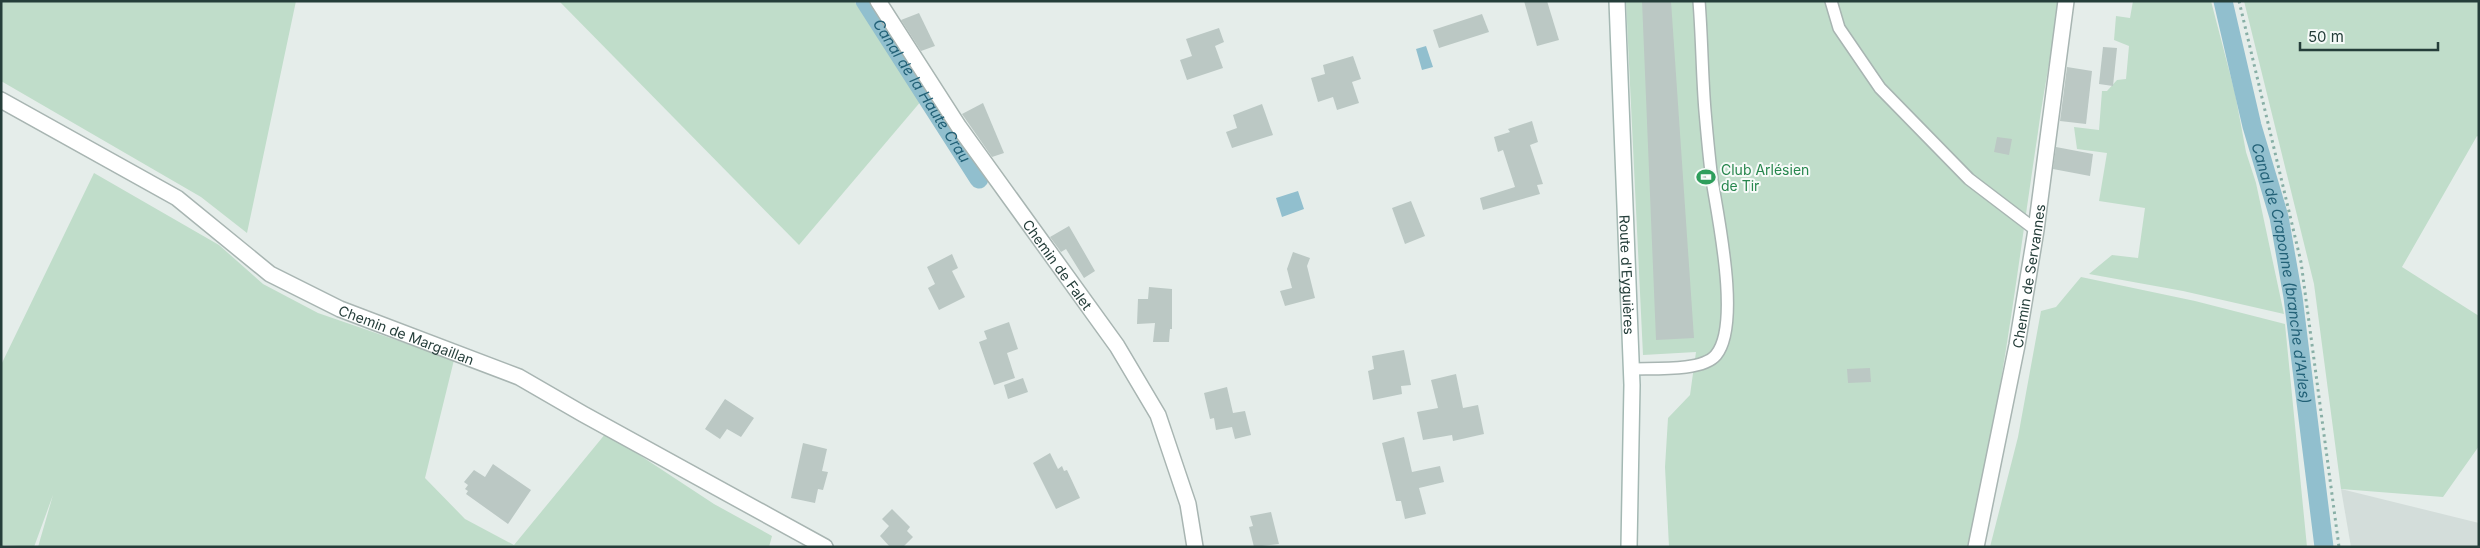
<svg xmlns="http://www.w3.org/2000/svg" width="2480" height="548" viewBox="0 0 2480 548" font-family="Inter,sans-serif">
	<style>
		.built { fill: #d3ddda }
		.green { fill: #c0ddca }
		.water { fill: #91bfce }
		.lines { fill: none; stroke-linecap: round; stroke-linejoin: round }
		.canal { stroke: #91bfce; stroke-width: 19 }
		.building { fill: #bbc8c4 }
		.lane-casing { stroke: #a8b5b2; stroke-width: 14 }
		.street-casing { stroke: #a8b5b2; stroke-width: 18 }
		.secondary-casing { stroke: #a4b8b3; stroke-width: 18 }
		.path { stroke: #88afa6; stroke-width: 3; stroke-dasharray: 2.5 4; stroke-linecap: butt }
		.lane { stroke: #fff; stroke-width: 11 }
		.street { stroke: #fff; stroke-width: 15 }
		.secondary { stroke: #fff; stroke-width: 15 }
		.labels { text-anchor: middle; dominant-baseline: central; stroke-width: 4; stroke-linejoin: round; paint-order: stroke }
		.leisure-label { font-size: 14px; fill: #27864d; stroke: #f6faf8; text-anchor: start }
		.street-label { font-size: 14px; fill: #253e3a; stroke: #f6faf8 }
		.water-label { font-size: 15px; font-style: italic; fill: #226177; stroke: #f6faf8 }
	</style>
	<rect width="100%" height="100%" fill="#e5edea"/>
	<path class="built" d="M2341,489L2479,523V547H2351Z"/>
	<g class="green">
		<path d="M1,1H296L247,233L201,197L1,81Z"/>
		<path d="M559,1H854L922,100L799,245Z"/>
		<path d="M1626,1H2060C2053,45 2044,88 2038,132C2017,271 2001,411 1967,547H1669L1665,467L1668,418L1690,395L1696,352L1643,355Z"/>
		<path d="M2133,1H2211L2235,93L2246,152L2256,183L2284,314L2183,291L2089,274L2112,255L2138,258L2145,208L2099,201L2107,153L2077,149L2074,127L2099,130L2102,91H2107L2117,80L2126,79L2129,46L2114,40L2116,16L2130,18Z"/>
		<path d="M2244,1H2479V137L2477,136L2402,267L2479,316V446L2443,497L2341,489L2314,284Z"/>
		<path d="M94,173L219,245L263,284L318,313L454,360L425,478L465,519L514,545L606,433L714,504L772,536L769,547H38L53,495L34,547L4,545L1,547V365Z"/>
		<path d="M2081,277L2195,301L2285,324L2307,547H1990L2018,437L2041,311L2056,307Z"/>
	</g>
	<g class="water">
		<path d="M1426,46L1433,67L1422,70L1416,49Z"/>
		<path d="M1298,191L1304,209L1282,217L1276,198Z"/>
	</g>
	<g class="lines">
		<g class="canal">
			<path id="s1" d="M865,1L979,179"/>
			<path id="s2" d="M2223,1L2252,126L2279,217L2293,297L2324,547"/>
		</g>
	</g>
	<g class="building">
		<path d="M1524,1H1547L1559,40L1537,46Z"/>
		<path d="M1642,1H1671L1694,338L1656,340Z"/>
		<path d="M919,13L935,46L921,51L901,20Z"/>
		<path d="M1482,14L1489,32L1439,48L1433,30Z"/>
		<path d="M1219,28L1224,42L1215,46L1223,68L1187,80L1180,60L1192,56L1186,39Z"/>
		<path d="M2103,47L2117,48L2113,86L2099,84Z"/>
		<path d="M1353,56L1361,79L1352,82L1359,103L1337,110L1333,97L1318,102L1311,78L1325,74L1323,65Z"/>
		<path d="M2067,67L2092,71L2086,124L2060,121Z"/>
		<path d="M983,103L1004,153L992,157L962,114Z"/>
		<path d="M1262,104L1273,135L1232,148L1226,132L1237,128L1233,115Z"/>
		<path d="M1532,121L1538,142L1530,145L1543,184L1537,185L1540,194L1483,210L1480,198L1515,187L1503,150L1498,152L1494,137L1510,132L1508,129Z"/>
		<path d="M1997,137L2012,139L2009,155L1994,152Z"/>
		<path d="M2056,147L2093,154L2090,176L2053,169Z"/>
		<path d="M1411,201L1425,236L1405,244L1392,208Z"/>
		<path d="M1069,226L1095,271L1084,278L1066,249L1061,252L1050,237Z"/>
		<path d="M1293,252L1310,258L1307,266L1315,298L1285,306L1280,291L1292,288L1287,269Z"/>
		<path d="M952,254L958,268L952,271L965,297L939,310L928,288L935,284L927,267Z"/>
		<path d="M1149,287L1172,289V329H1170L1169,342H1153L1155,323L1137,324L1138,299H1148Z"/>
		<path d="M1009,322L1018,349L1007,353L1015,378L994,385L979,342L987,339L984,331Z"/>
		<path d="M1404,350L1411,385L1401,386L1402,394L1373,400L1368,371L1374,369L1372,356Z"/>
		<path d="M1870,368L1871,382L1848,383L1847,369Z"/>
		<path d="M1456,374L1463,408L1478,405L1484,434L1453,441L1452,435L1423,440L1417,412L1438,408L1431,380Z"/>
		<path d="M1023,378L1028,392L1008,399L1004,385Z"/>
		<path d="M1227,387L1233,413L1245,411L1251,435L1235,439L1232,427L1216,430L1214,418L1210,419L1204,393Z"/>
		<path d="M725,399L754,418L741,437L727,429L720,439L705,429Z"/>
		<path d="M1404,437L1412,472L1440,466L1444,482L1419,488L1426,514L1405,519L1401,501H1396L1382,443Z"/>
		<path d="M803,443L827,449L822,471L828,472L823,490L818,489L815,503L791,498Z"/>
		<path d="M1050,453L1058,469L1062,466L1064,471L1067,470L1080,498L1056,509L1033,463Z"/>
		<path d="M493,464L531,490L508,524L466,494L468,491L465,489L468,485L464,482L474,470L485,477Z"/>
		<path d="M892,509L910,527L907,531L913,537L903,547H890L880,536L889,526L882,519Z"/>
		<path d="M1271,512L1279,544L1254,547L1249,527L1253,526L1250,516Z"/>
	</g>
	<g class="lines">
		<g class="lane-casing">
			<g id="lane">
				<path d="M1831,1L1839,28L1880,88L1969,179L2036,230"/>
				<path d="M1631,369C1652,368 1702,372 1716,355C1741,325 1718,218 1712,180C1709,157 1707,134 1705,111C1702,75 1702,38 1699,1"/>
			</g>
		</g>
		<g class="street-casing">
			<g id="street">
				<path id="s3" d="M878,1L959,127L1117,346L1158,415L1188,504L1195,547"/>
				<path id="s4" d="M1,100L177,198L270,274L340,309L519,377L583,414L825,547"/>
				<path id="s5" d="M1976,547L2017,345L2036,230L2066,1"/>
			</g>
		</g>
		<g class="secondary-casing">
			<g id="secondary">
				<path id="s6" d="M1617,1L1632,385L1629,547"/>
			</g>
		</g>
		<path class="path" d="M2239,1L2301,262L2339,547"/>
		<use href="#lane" class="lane"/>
		<use href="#street" class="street"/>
		<use href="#secondary" class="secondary"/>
	</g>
	<defs>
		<g id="stadium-bare" transform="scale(1.5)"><path d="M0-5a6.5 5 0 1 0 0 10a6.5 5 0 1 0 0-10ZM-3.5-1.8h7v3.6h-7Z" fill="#2e9e5b" stroke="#f6faf8" stroke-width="2.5" paint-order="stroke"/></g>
	</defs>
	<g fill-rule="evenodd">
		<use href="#stadium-bare" x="1706" y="177"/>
	</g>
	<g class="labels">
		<g class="leisure-label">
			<text x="1721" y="169">Club Arlésien<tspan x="1721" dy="16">de Tir</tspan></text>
		</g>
		<g class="street-label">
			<text stroke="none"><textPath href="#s3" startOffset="319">Chemin de Falet</textPath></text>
			<text stroke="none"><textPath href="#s6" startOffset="274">Route d'Eyguières</textPath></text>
			<text stroke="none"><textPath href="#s5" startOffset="276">Chemin de Servannes</textPath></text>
			<text stroke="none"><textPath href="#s4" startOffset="471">Chemin de Margaillan</textPath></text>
		</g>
		<g class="water-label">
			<text stroke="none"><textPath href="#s1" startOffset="106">Canal de la Haute Crau</textPath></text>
			<text stroke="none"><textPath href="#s2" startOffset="279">Canal de Craponne (branche d'Arles)</textPath></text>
		</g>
	</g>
	<rect width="2480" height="548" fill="none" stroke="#253e3a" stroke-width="5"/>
	<path d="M2300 42v8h138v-8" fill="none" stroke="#253e3a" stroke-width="2.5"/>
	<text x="2308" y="42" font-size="15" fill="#253e3a" stroke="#f6faf8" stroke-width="4" paint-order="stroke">50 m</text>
</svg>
